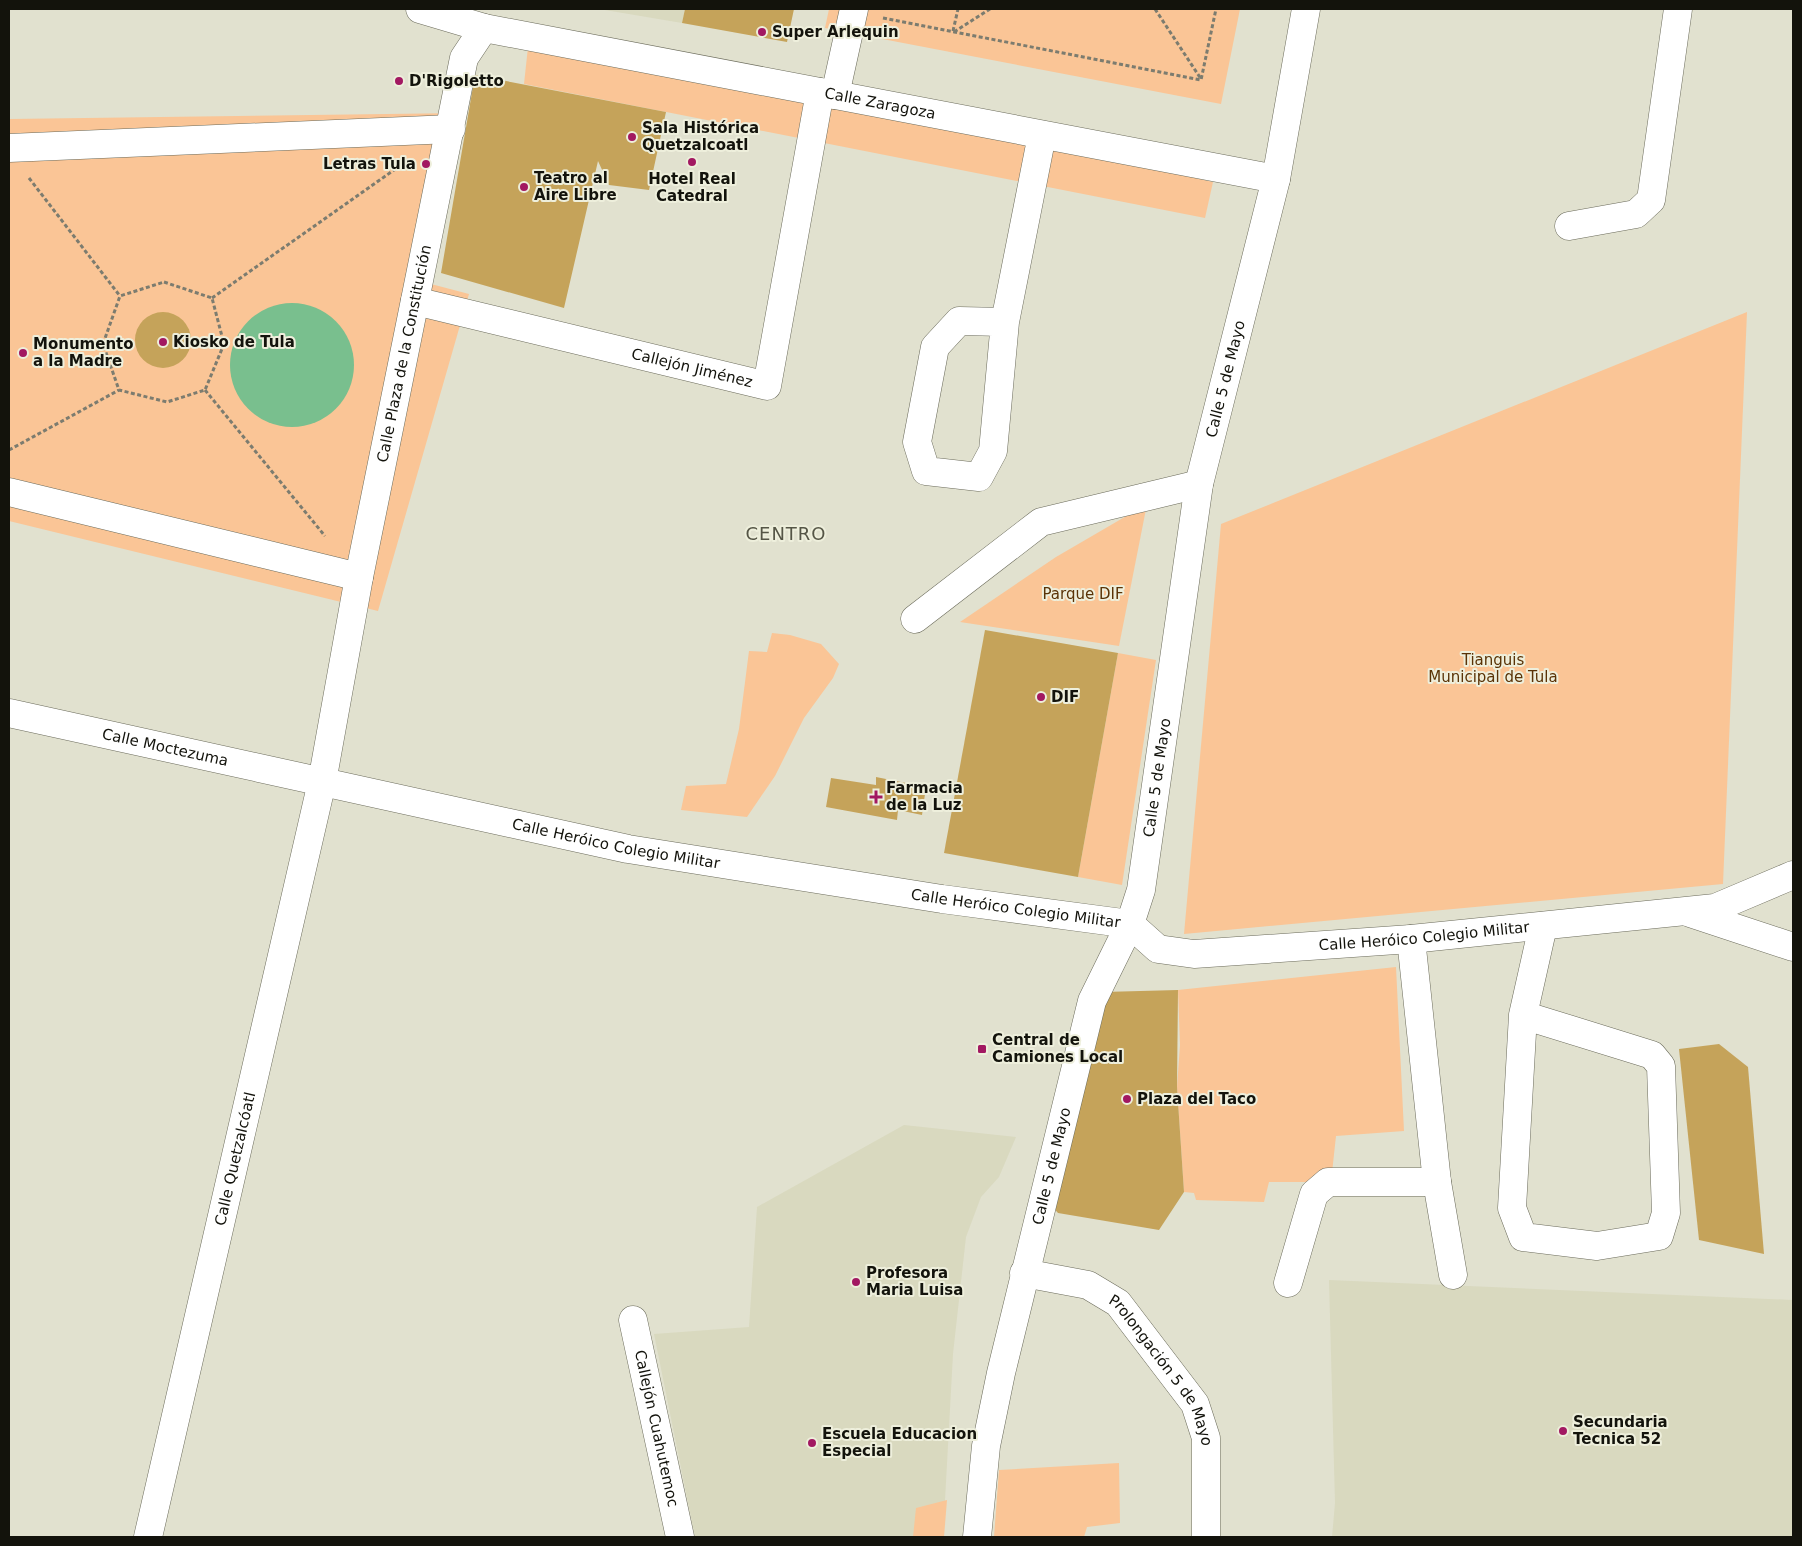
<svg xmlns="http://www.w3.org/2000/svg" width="1802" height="1546" viewBox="0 0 1802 1546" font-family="'DejaVu Sans',sans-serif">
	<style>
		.built { fill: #d9d9bf }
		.green { fill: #fac596 }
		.water { fill: #79bf8e }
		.building { fill: #c5a35a }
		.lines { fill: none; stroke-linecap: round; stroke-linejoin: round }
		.minor-casing { stroke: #6b6b5b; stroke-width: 29 }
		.major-casing { stroke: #6b6b5b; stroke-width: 29 }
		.path { stroke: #7c7c6f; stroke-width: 3; stroke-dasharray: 4 2.5; stroke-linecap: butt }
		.minor { stroke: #fff; stroke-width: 28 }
		.major { stroke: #fff; stroke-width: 28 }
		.poi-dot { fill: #a21861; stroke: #eeefdc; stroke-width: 2 }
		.labels { text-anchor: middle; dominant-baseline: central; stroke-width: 4; stroke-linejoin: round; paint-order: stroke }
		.poi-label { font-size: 15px; font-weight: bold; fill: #13130c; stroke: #eeefdc; text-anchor: start }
		.street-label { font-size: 15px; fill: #13130c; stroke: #eeefdc }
		.park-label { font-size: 15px; fill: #5a3306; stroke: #eeefdc }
		.quarter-label { font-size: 18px; letter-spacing: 1px; fill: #555546; stroke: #eeefdc }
	</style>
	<rect width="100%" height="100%" fill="#e1e1cf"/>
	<g class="built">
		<path d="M599,9H685L682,23Z"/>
		<path d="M904,1125L1016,1137L999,1177L981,1197L966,1237L953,1354L943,1537H695L654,1334L749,1327L757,1207Z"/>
		<path d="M1329,1280L1793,1300V1537H1332L1335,1503Z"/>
	</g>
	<g class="green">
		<path d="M829,9H1240L1221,104L825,28Z"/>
		<path d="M528,47L1022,139L1213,182L1205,218L524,84Z"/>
		<path d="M462,113L431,284L469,294L378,611L9,521V119Z"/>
		<path d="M1747,312L1723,884L1184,934L1221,524Z"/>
		<path d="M1147,504L1119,646L960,622L1056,557Z"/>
		<path d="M772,633L790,635L821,644L839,664L833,678L804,718L775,776L747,817L681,810L686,786L726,784L739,729L749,651L767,652Z"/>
		<path d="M1118,653L1156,660L1122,885L1078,877Z"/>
		<path d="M1396,967L1404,1131L1336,1136L1331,1182H1269L1264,1202L1196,1200L1194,1193L1184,1192L1177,1087L1180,1045L1178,990Z"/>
		<path d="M1119,1463L1120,1523L1087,1527L1084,1537H994L999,1470Z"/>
		<path d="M947,1500L944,1537H913L916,1508Z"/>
	</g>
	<circle class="water" cx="292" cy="365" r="62"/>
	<g class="building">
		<path d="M685,9H794L787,42L682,23Z"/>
		<path d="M475,75L666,112L649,190L609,185L598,161L564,308L441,273Z"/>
		<circle cx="163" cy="340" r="28"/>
		<path d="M985,630L1118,653L1078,877L944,853Z"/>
		<path d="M876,777L926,787L922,815L898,810L897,820L826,807L831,778L876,785Z"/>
		<path d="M1178,990L1177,1087L1184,1192L1159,1230L1058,1213L1051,1205L1103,992Z"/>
		<path d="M1719,1044L1748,1067L1764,1254L1699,1240L1679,1049Z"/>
	</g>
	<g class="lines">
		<g class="minor-casing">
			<g id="minor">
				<path d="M835,95L854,9"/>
				<path d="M9,148L451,129"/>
				<path d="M1569,226L1636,214L1651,200L1678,9"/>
				<path id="s1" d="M415,301L767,386L820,92"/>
				<path d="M1005,322L959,321L935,347L917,442L926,471L979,477L993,451L1005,322L1042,135"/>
				<path d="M9,492L359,577"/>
				<path d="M915,619L1041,522L1199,484"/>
				<path id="s2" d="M9,713L628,849L942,899L1130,924L1158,949L1194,954L1411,939L1715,908L1793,875"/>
				<path d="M1690,913L1793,947"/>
				<path d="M1411,939L1437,1182L1453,1275"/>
				<path d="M1523,1015L1652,1055L1661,1066L1666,1213L1659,1236L1597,1246L1523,1237L1512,1208L1523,1015L1543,926"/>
				<path id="s3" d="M1024,1273L1088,1285L1118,1303L1195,1404L1206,1438V1537"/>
				<path d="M1288,1283L1314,1194L1328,1182H1437"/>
				<path id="s4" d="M633,1320L680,1537"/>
				<path id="s5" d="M148,1537L322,782L359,577L464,58L484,28"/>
				<path id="s6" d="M977,1537L986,1446L1001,1373L1092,1001L1130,924L1141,890L1199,484L1276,179"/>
			</g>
		</g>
		<g class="major-casing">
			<g id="major">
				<path id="s7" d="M420,9L484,28L1276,179L1306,9"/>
			</g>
		</g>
		<g class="path">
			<path d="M1155,9L1201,79"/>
			<path d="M883,18L1201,80L1216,9"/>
			<path d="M953,31L958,9"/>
			<path d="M954,32L990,9"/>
			<path d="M29,178L120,296"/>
			<path d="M164,282L212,298L224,344L205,390L167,402L119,390L103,344L120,296Z"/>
			<path d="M212,298L404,163"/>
			<path d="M205,390L325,536"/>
			<path d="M9,450L119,390"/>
		</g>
		<use href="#minor" class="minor"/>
		<use href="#major" class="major"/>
	</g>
	<g class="poi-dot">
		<circle cx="762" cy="32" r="5"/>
		<circle cx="399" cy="81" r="5"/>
		<circle cx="632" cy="137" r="5"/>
		<circle cx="692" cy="162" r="5"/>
		<circle cx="426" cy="164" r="5"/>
		<circle cx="524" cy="187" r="5"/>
		<circle cx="163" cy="342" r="5"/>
		<circle cx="23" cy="353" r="5"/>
		<circle cx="1041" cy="697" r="5"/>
		<path d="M873.5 789.5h5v5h5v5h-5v5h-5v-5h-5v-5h5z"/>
		<rect x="977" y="1044" width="10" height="10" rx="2.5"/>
		<circle cx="1127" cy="1099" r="5"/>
		<circle cx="856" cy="1282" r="5"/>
		<circle cx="1563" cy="1431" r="5"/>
		<circle cx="812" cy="1443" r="5"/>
	</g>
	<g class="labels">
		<g class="poi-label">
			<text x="772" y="32">Super Arlequin</text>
			<text x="409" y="81">D'Rigoletto</text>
			<text x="642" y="128">Sala Histórica<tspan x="642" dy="17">Quetzalcoatl</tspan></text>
			<text x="416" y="164" text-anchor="end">Letras Tula</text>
			<text x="534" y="178">Teatro al<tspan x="534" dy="17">Aire Libre</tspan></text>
			<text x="692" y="179" text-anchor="middle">Hotel Real<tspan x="692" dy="17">Catedral</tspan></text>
			<text x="173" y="342">Kiosko de Tula</text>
			<text x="33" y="344">Monumento<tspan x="33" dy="17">a la Madre</tspan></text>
			<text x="1051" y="697">DIF</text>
			<text x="886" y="788">Farmacia<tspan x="886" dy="17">de la Luz</tspan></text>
			<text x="992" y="1040">Central de<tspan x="992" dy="17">Camiones Local</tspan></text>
			<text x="1137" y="1099">Plaza del Taco</text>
			<text x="866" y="1273">Profesora<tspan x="866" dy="17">Maria Luisa</tspan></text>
			<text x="1573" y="1422">Secundaria<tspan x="1573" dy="17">Tecnica 52</tspan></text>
			<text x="822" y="1434">Escuela Educacion<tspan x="822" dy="17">Especial</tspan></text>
		</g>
		<g class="street-label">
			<text stroke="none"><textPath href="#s7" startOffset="470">Calle Zaragoza</textPath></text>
			<text stroke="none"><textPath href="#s5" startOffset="1211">Calle Plaza de la Constitución</textPath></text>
			<text stroke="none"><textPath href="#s1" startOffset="285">Callejón Jiménez</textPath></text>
			<text stroke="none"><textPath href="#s6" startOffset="1189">Calle 5 de Mayo</textPath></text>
			<text stroke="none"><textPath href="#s2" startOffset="160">Calle Moctezuma</textPath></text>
			<text stroke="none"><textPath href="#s6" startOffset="784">Calle 5 de Mayo</textPath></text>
			<text stroke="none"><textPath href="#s2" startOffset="621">Calle Heróico Colegio Militar</textPath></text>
			<text stroke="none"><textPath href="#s2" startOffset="1026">Calle Heróico Colegio Militar</textPath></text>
			<text stroke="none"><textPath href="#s2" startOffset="1446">Calle Heróico Colegio Militar</textPath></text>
			<text stroke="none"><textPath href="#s5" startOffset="388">Calle Quetzalcóatl</textPath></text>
			<text stroke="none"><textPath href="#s6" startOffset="379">Calle 5 de Mayo</textPath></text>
			<text stroke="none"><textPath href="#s3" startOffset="181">Prolongación 5 de Mayo</textPath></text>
			<text stroke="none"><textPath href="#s4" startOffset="111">Callejón Cuahutemoc</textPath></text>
		</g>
		<g class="park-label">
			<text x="1083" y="594">Parque DIF</text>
			<text x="1493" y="660">Tianguis<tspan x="1493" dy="17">Municipal de Tula</tspan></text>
		</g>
		<g class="quarter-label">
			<text x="786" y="533">CENTRO</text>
		</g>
	</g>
	<rect width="1802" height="1546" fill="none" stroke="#13130c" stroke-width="20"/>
</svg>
